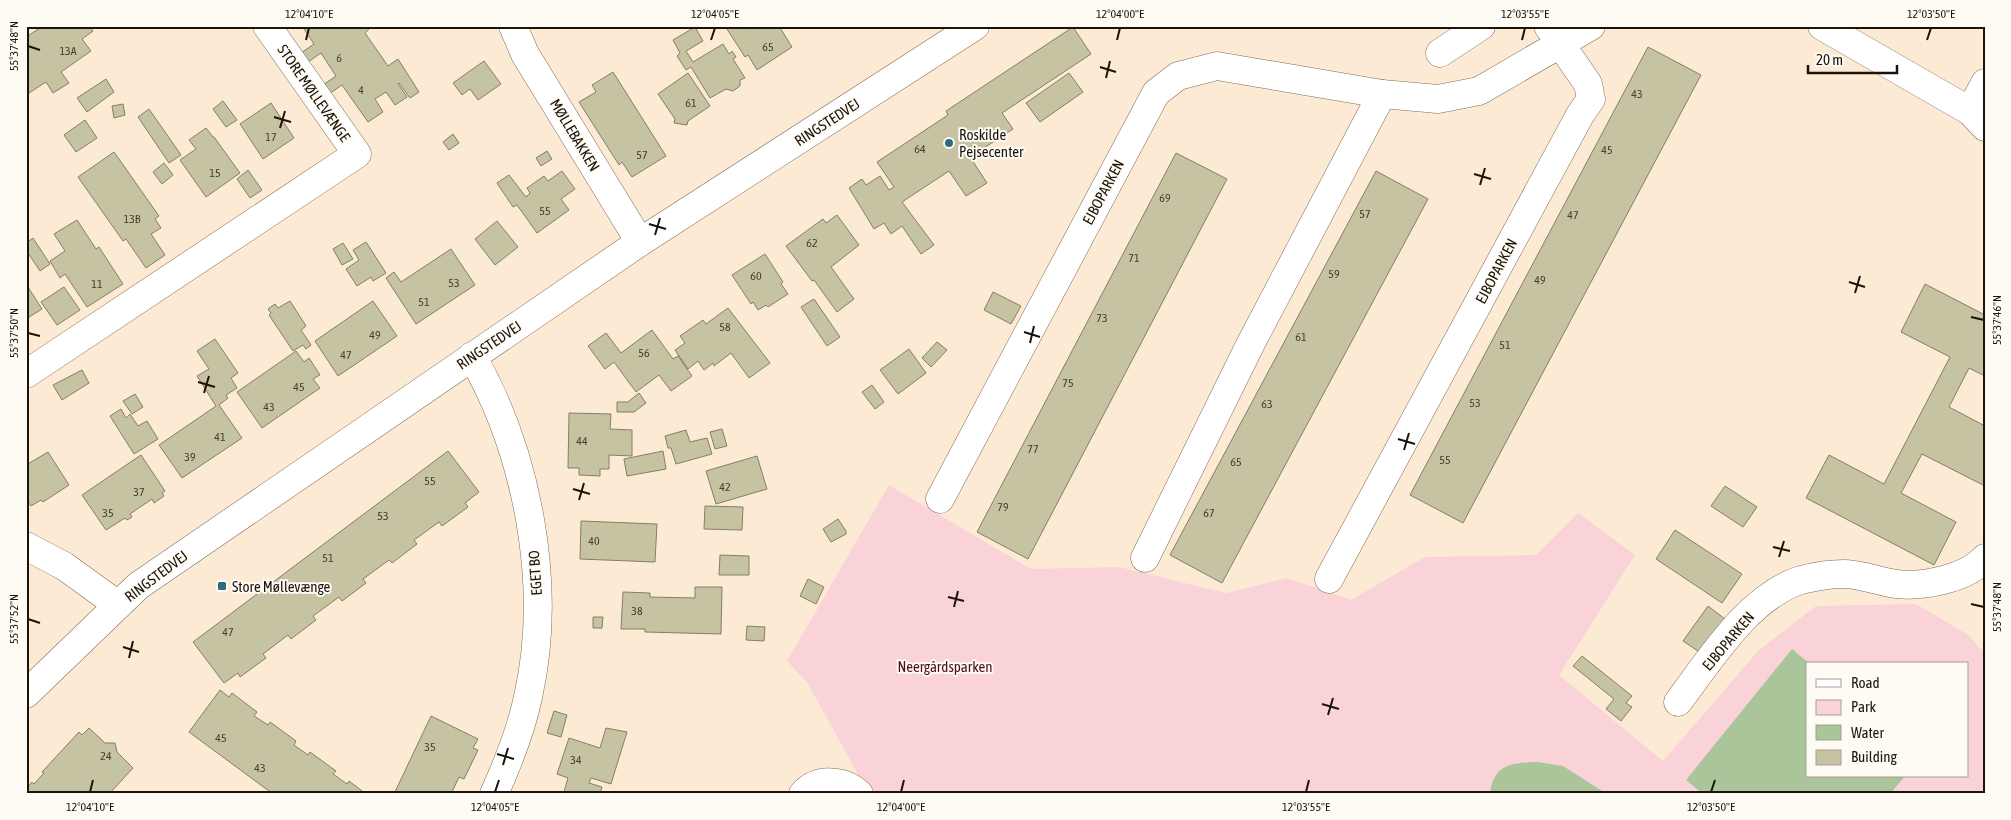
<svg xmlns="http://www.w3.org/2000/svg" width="2011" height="820" viewBox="0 0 2011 820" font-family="'Asap Condensed',sans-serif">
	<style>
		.green { fill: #f9d3d8; fill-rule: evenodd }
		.water { fill: #a9c599 }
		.building { fill: #c6c3a3; stroke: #838062 }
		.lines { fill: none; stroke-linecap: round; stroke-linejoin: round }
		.street-casing { stroke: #816d55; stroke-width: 29 }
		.secondary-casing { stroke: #816d55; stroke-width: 29 }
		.street { stroke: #fff; stroke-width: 28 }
		.secondary { stroke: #fff; stroke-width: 28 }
		.ticks { fill: none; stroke: #1c140a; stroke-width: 2 }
		.poi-dot { fill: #2d6980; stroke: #fefaf4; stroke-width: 2 }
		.labels { text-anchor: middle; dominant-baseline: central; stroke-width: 4; stroke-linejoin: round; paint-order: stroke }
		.number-label { font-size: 12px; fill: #464030 }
		.street-label { font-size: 15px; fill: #1c140a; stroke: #fefaf4 }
		.poi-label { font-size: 15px; fill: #1c140a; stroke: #fefaf4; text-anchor: start }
		.park-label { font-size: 15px; fill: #510e20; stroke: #fefaf4 }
		.neatline { fill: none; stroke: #1c140a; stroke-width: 2 }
		.ticks-label { font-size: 12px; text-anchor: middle; fill: #1c140a }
	</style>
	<rect width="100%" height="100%" fill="#fdead5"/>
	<path class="green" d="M889,485L1031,569L1119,567L1226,593L1287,578L1351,600L1425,557L1536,555L1578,513L1635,555L1559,675L1663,761L1758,651L1816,606L1916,604L1967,634L1985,654V794H869L808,684L787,661ZM1807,664H1967V776H1807Z"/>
	<g class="water">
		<path d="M1792,649L1810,664H1807V776H1905L1890,794H1703L1686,780Z"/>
		<path d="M1538,762L1563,766L1607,794H1490C1494,763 1512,763 1538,762Z"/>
	</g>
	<g class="building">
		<path d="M43,26H89L93,31L82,39L91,51L61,72L69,83L53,93L46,82L26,95V37Z"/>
		<path d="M302,26H372L365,33L388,66L398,59L419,92L410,98L399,83L398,84L407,97L395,105L386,92L375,99L383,112L368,122L342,85L326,96L320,87L336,76L321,53L305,64L298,55L314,44Z"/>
		<path d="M725,26H746L747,29L751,26H779L792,47L757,70L748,55L745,57Z"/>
		<path d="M695,27L703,41L686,51L693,62L723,44L729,54L732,51L736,57L733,59L745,78L740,80V86L733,91L726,89L710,98L691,67L686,70L677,56L680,53L673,40Z"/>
		<path d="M1073,27L1091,54L1002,113L1013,129L970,157L987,183L966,196L949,171L902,202L934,245L921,254L902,226L891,234L884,223L874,229L849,188L862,179L866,185L880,176L889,190L894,187L877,162L948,115L946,111Z"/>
		<path d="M1648,47L1701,75L1463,523L1410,495Z"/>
		<path d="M484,61L501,84L478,100L470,89L462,95L453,83Z"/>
		<path d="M613,72L666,156L632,177L622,162L619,165L579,102L596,92L592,85Z"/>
		<path d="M688,73L710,106L688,121L687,125L674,123L675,119L658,94Z"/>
		<path d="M1069,73L1083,92L1040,122L1026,103Z"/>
		<path d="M106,79L114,92L87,112L77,98Z"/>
		<path d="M223,101L237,120L226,127L213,109Z"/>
		<path d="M271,103L294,138L263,159L240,124Z"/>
		<path d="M123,104L125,115L114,118L112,106Z"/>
		<path d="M149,109L181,155L169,163L138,117Z"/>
		<path d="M85,120L97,138L76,152L64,135Z"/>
		<path d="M206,128L213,137H214L240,173L206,197L180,160L196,149L189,140Z"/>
		<path d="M453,134L459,143L449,150L443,142Z"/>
		<path d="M547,151L552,159L541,166L536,158Z"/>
		<path d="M114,152L159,216L155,219L161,228L151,234L165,255L146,268L126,239L123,241L78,177Z"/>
		<path d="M1176,153L1227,179L1028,559L977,532Z"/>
		<path d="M164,163L173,175L162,184L153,172Z"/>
		<path d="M248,170L262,190L250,198L237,179Z"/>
		<path d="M562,171L575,189L561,199L569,210L537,233L517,205L513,207L497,183L509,175L526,197L530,193L527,188L544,176L548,181Z"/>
		<path d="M1376,171L1428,199L1222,583L1170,555Z"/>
		<path d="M837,215L859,245L831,267L854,299L837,312L814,280L812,281L786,246L823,219L826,223Z"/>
		<path d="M77,220L96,249L99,247L123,284L87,307L65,274L60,278L50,261L65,251L54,234Z"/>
		<path d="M497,221L518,247L495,265L475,239Z"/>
		<path d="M33,238L50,264L40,271L26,250V243Z"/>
		<path d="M366,242L386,273L373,281L371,277L357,286L346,269L359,260L353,250Z"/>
		<path d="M343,243L353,259L342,265L333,249Z"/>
		<path d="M451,249L475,285L416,324L386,278L394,272L401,282Z"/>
		<path d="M765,254L783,282L781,284L788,294L768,307L766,305L758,310L753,302L751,304L732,275Z"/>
		<path d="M26,284L42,309L26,319Z"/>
		<path d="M1925,284L1985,315V376L1969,368L1949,407L1985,426V486L1922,454L1901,493L1956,522L1934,565L1806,498L1829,455L1884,484L1950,357L1901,332Z"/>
		<path d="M64,287L80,310L57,325L41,302Z"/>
		<path d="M993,292L1021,306L1011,324L984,310Z"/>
		<path d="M814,299L840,337L827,346L801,307Z"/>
		<path d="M290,301L306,326L301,330L311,345L306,349L303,345L293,351L269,315L271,313L268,309L275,304L278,308Z"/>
		<path d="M373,301L397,336L338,376L315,341Z"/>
		<path d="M728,308L770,363L749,378L731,353L714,366L713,363L704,370L698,361L688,369L675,350L685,343L680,336L703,320L706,324Z"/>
		<path d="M652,330L673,359L678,356L692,376L671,391L659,375L636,392L614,362L605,369L588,346L606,333L621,353Z"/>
		<path d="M215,339L238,373L231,378L237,388L226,395L228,398L219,405L242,438L182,478L159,445L216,406L197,376L209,369L197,351Z"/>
		<path d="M937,342L947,350L931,367L922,358Z"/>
		<path d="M909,349L926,373L898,394L880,370Z"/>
		<path d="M296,351L304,362L309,358L320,375L313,379L320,388L262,428L237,392Z"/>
		<path d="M82,370L89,383L62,400L53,385Z"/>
		<path d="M872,385L884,402L875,409L862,392Z"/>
		<path d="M639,393L646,403L634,412H617V402H628Z"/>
		<path d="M135,394L143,407L132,414L123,401Z"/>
		<path d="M121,409L126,418L130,414L138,426L147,421L158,439L134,454L110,416Z"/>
		<path d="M569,413L611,414L610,429L632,430V456L609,455V469H600V476L579,475V468H568Z"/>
		<path d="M722,429L727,446L715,449L710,432Z"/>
		<path d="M686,430L690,442L707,438L712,454L676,464L671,448H668L665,436Z"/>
		<path d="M448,451L479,492L465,503L468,507L442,526L439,522L414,540L417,544L392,563L389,560L363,579L366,583L342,601L339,597L313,616L316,620L291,639L288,635L263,654L266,658L240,677L238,673L224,683L193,642Z"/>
		<path d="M663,451L666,469L627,476L624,459Z"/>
		<path d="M48,452L69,485L43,502L41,500L31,506L26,499V465Z"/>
		<path d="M141,455L165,491L162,493L164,496L154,503L152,499L130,514L132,517L127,520L125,518L106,530L82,495Z"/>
		<path d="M757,456L767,489L716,504L706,471Z"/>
		<path d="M1725,486L1757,507L1743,527L1711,506Z"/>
		<path d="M705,506L743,507L742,530L704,529Z"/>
		<path d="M838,519L846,531V534L831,542L823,529Z"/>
		<path d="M581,521L657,524L655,562L580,559Z"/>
		<path d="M1675,530L1742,574L1722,603L1656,559Z"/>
		<path d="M720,555L749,556V575H719Z"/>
		<path d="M808,579L824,587L816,604L800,596Z"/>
		<path d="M695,587H722L721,634L645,632V629H621L623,592L650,593V597L695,598Z"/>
		<path d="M1708,606L1725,619L1701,653L1683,641Z"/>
		<path d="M593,617H603L602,628H593Z"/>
		<path d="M747,626L765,627L764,641L746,640Z"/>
		<path d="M1582,656L1632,696L1626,703L1632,707L1621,721L1606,709L1614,699L1573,666Z"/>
		<path d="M220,690L229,697L232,693L257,712L254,716L268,725L270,722L296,741L294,745L308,755L310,752L336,771L333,774L347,784L349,781L366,794H273L189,732Z"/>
		<path d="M554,711L567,715L561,737L547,733Z"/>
		<path d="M431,716L478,739L473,748L478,750L464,779L459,777L452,792L455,794H394Z"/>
		<path d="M89,728L105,743H115L117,752L133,768L109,794H26V789L32,782L34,784L44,773L42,772L79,732L82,735Z"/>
		<path d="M606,728L627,732L611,784L591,778L589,783L602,787L600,794L564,792L568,778L557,774L569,738L600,748Z"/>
	</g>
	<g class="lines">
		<g class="street-casing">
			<g id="street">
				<path d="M513,26L525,54L640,242"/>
				<path d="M1822,26L1970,111L1985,127"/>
				<path d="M1440,53L1481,26"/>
				<path d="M1970,111L1985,83"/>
				<path d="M472,356C528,454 553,586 528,697C521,731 508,763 494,794"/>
				<path d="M26,374L357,154L267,26"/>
				<path d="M940,499L1156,93L1178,76L1217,66L1382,94L1438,99L1479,91L1591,26"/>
				<path d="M26,546L64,566L118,605"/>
				<path d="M1145,558L1251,343L1382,94"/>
				<path d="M1329,579L1580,115L1591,99L1588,84L1548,26"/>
				<path d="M1678,702C1710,660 1749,596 1801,580C1813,577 1831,574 1843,574C1860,574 1878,581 1896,584C1923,587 1966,579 1985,558"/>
				<path d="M803,794C818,777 845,780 859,794"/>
			</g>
		</g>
		<g class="secondary-casing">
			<path id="secondary" d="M26,694L138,586L640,242L975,26"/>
		</g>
		<use href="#street" class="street"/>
		<use href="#secondary" class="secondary"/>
	</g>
	<path class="ticks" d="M306,40L309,28M711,40L715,28M1117,40L1120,28M1522,40L1525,28M1927,40L1931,28M28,46L40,50M1100,67L1116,72M1106,78L1110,61M274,117L291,122M280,128L285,111M1474,174L1491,179M1480,185L1485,168M649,224L666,229M655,235L660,218M1849,282L1865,287M1855,293L1860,276M1971,317L1984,320M1024,332L1040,337M28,333L40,336M1030,343L1034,326M198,382L215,387M204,393L209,376M1398,439L1415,444M1404,450L1409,433M573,489L590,494M579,500L584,483M1773,547L1790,551M1779,557L1784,541M948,597L964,601M1971,604L1984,607M954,607L958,591M28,619L40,623M123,647L139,652M129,658L133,641M1322,704L1339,709M1328,715L1333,698M497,754L514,759M503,765L508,748M90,792L93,780M495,792L499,780M901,792L904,780M1306,792L1309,780M1711,792L1715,780"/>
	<g class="poi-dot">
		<circle cx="949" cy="143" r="5"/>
		<rect x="217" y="581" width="10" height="10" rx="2.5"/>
	</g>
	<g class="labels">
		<g class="number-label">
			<text x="768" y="47">65</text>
			<text x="68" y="51">13A</text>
			<text x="339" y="58">6</text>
			<text x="361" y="90">4</text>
			<text x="1637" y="94">43</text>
			<text x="691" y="103">61</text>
			<text x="271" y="137">17</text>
			<text x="920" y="149">64</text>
			<text x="1607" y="150">45</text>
			<text x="642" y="155">57</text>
			<text x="215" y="173">15</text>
			<text x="1165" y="198">69</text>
			<text x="545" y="211">55</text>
			<text x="1365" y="214">57</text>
			<text x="1573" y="215">47</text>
			<text x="132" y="219">13B</text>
			<text x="812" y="243">62</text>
			<text x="1134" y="258">71</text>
			<text x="1334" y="274">59</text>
			<text x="756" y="276">60</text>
			<text x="1540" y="280">49</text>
			<text x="454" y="283">53</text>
			<text x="97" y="284">11</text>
			<text x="424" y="302">51</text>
			<text x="1102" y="318">73</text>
			<text x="725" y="327">58</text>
			<text x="375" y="335">49</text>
			<text x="1301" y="337">61</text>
			<text x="1505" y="345">51</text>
			<text x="644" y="353">56</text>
			<text x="346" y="355">47</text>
			<text x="1068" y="383">75</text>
			<text x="299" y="387">45</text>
			<text x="1475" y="403">53</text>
			<text x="1267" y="404">63</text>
			<text x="269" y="407">43</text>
			<text x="220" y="437">41</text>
			<text x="582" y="441">44</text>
			<text x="1033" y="449">77</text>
			<text x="190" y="457">39</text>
			<text x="1445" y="460">55</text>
			<text x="1236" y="462">65</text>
			<text x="430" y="481">55</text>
			<text x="725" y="487">42</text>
			<text x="139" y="492">37</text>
			<text x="1003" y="507">79</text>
			<text x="108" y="513">35</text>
			<text x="1209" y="513">67</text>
			<text x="383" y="516">53</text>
			<text x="594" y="541">40</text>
			<text x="328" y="558">51</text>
			<text x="637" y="611">38</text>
			<text x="228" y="632">47</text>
			<text x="221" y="738">45</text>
			<text x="430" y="747">35</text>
			<text x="106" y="756">24</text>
			<text x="576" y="760">34</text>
			<text x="260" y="768">43</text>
		</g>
		<g class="street-label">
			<text transform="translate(314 93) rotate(55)">STORE MØLLEVÆNGE</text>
			<text transform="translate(827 122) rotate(-33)">RINGSTEDVEJ</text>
			<text transform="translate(575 135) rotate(59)">MØLLEBAKKEN</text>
			<text transform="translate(1103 192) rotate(-62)">EJBOPARKEN</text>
			<text transform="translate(1496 271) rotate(-62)">EJBOPARKEN</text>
			<text transform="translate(489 345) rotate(-34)">RINGSTEDVEJ</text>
			<text transform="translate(535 573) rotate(-94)">EGET BO</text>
			<text transform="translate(156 576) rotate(-37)">RINGSTEDVEJ</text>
			<text transform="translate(1728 641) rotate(-50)">EJBOPARKEN</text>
		</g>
		<g class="poi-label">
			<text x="959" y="134">Roskilde<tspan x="959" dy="17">Pejsecenter</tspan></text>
			<text x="232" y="586">Store Møllevænge</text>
		</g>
		<g class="park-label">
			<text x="945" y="666">Neergårdsparken</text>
		</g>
	</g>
	<rect width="2011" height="820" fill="none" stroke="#fefaf4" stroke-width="55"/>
	<rect x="1806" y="662" width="162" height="115" fill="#fefaf4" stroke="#a49e96"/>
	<rect x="1816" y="679" width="25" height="8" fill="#ffffff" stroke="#a49e96"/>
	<text x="1851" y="688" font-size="15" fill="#1c140a">Road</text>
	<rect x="1816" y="700" width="25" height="15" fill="#f9d3d8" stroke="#a49e96"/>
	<text x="1851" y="712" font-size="15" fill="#1c140a">Park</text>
	<rect x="1816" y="725" width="25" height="15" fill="#a9c599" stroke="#a49e96"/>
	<text x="1851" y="738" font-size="15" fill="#1c140a">Water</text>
	<rect x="1816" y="750" width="25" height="15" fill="#c6c3a3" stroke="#a49e96"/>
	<text x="1851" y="762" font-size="15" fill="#1c140a">Building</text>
	<path d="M1808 65v8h89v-8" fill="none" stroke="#1c140a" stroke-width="2.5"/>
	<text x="1816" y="65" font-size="15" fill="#1c140a" stroke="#fefaf4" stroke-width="4" paint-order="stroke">20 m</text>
	<rect x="28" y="28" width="1956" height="764" class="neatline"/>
	<g class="ticks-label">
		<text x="309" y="18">12°04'10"E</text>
		<text x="715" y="18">12°04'05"E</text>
		<text x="1120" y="18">12°04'00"E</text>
		<text x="1525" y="18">12°03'55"E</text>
		<text x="1931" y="18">12°03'50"E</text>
		<text transform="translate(14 46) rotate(-90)" y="4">55°37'48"N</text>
		<text transform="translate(1997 320) rotate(-90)" y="4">55°37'46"N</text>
		<text transform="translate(14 333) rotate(-90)" y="4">55°37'50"N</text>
		<text transform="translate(1997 607) rotate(-90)" y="4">55°37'48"N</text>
		<text transform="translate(14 619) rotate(-90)" y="4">55°37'52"N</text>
		<text x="90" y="811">12°04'10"E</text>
		<text x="495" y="811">12°04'05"E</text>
		<text x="901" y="811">12°04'00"E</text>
		<text x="1306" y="811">12°03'55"E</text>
		<text x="1711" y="811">12°03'50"E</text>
	</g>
</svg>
